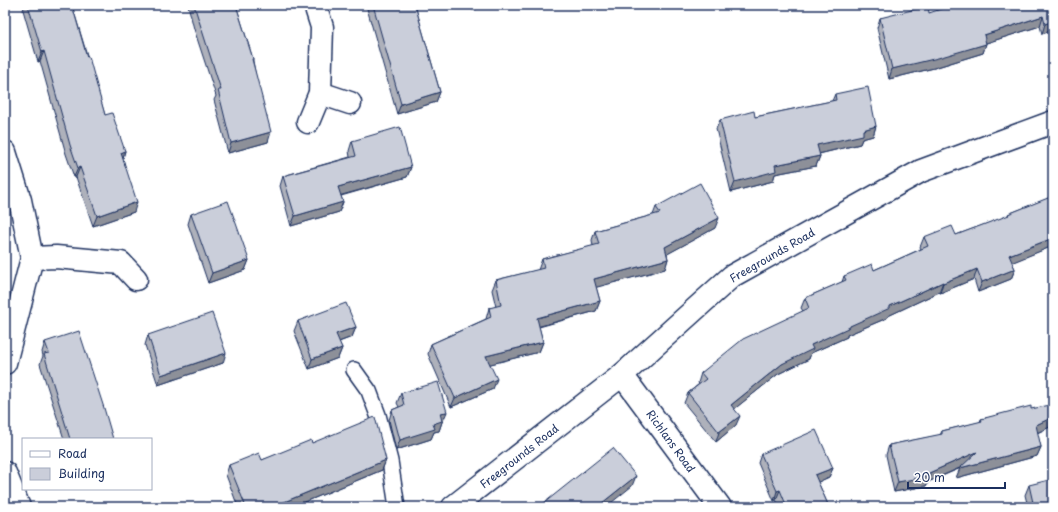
<svg xmlns="http://www.w3.org/2000/svg" width="1058" height="512" viewBox="0 0 1058 512" font-family="'Playpen Sans',sans-serif">
	<style>
		.lines { fill: none; stroke-linecap: round; stroke-linejoin: round }
		.service-casing { stroke: #1b2f5e; stroke-width: 18 }
		.minor-casing { stroke: #1b2f5e; stroke-width: 25 }
		.service { stroke: #fff; stroke-width: 15 }
		.minor { stroke: #fff; stroke-width: 22 }
		.wall { fill: #aeb1bb; stroke: #1b2f5e }
		.shaded-wall { fill: #8d9099; stroke: #1b2f5e }
		.building { fill: #caceda; stroke: #1b2f5e }
		.labels { text-anchor: middle; dominant-baseline: central; stroke-width: 3; stroke-linejoin: round; paint-order: stroke }
		.street-label { font-size: 11px; fill: #1b2f5e; stroke: #fff }
	</style>
	<rect width="100%" height="100%" fill="#fff"/>
	<filter id="ink" filterUnits="userSpaceOnUse"><feTurbulence type="fractalNoise" baseFrequency=".025" numOctaves="2"/><feDisplacementMap in="SourceGraphic" scale="8" xChannelSelector="R" yChannelSelector="G"/><feConvolveMatrix kernelMatrix="1 2 1 2 8 2 1 2 1" color-interpolation-filters="sRGB"/></filter>
	<g filter="url(#ink)">
		<g class="lines">
			<g class="service-casing">
				<path id="service" d="M354,370L369,391L378,415L390,461L397,507"/>
			</g>
			<g class="minor-casing">
				<g id="minor">
					<path d="M320,93L350,103"/>
					<path d="M308,122L320,93L322,27L315,5"/>
					<path d="M5,152L20,200L32,258L5,363"/>
					<path d="M32,258L56,257L121,263L136,279"/>
					<path d="M622,375L720,507"/>
					<path d="M5,473L19,507"/>
					<path d="M453,507L622,375L732,276L921,171L1053,122"/>
				</g>
			</g>
			<use href="#service" class="service"/>
			<use href="#minor" class="minor"/>
		</g>
		<g class="wall">
			<path d="M25,5H72L105,115L125,151L123,158L134,212L93,226L76,177H74L66,154L40,61L38,62L23,10Z"/>
			<path d="M188,5H236L253,59V61L268,142L228,153L214,100L216,96L194,29Z"/>
			<path d="M366,5H415L440,92L436,102L397,114Z"/>
			<path d="M470,5H490L472,10Z"/>
			<path d="M1053,5V30L1042,34L1040,26L986,43L983,53L934,68L889,79L877,28L880,18L929,13Z"/>
			<path d="M835,94L876,126L873,136L862,139L860,144L819,154L820,156L816,166L775,174L773,181L731,192L716,129L720,120L755,117L832,101Z"/>
			<path d="M352,141L411,167L407,177L341,196L343,202L339,212L291,226L280,186L283,176L350,157L349,151Z"/>
			<path d="M1053,194V246L1012,262L1015,269L1011,279L978,292L974,279L940,293L939,292L888,316L887,318L847,335V337L811,353L809,359L778,374L734,409L736,425L716,442L684,403L688,393L699,384L698,383L701,373L803,311L801,308L805,298L842,282L844,276L874,270L921,249L920,247L924,237L956,235L1008,216V214L1052,197Z"/>
			<path d="M656,207L715,228L667,254L668,259L665,269L596,287L600,301L596,311L539,327L543,342L539,352L490,364L493,389L451,407L428,354L431,344L486,319L489,308L496,307L492,290L496,280L538,270L542,259L593,246L592,240L595,231L653,215Z"/>
			<path d="M191,214L249,260L245,270L208,283L188,224Z"/>
			<path d="M298,321L356,327L352,337L339,342L342,348L338,358L309,369L294,331Z"/>
			<path d="M148,335L223,363L158,385L145,345Z"/>
			<path d="M45,342L113,439H64L40,364L43,356L42,352Z"/>
			<path d="M401,393L443,421L442,422L439,431L434,432L431,439L396,450L389,420L392,410L399,407L397,403Z"/>
			<path d="M1031,409L1053,415V419L1050,427L1037,433L1041,447L1037,456L956,478L961,468L928,482L926,486L894,492L886,455L889,445L940,435L942,431L980,422L981,419Z"/>
			<path d="M312,443L386,460L382,470L293,507H238L226,475L229,465L262,460Z"/>
			<path d="M761,454L833,468L829,477L818,482L829,507H780L776,500L774,501L758,463Z"/>
			<path d="M1029,485L1053,507H1028L1025,495Z"/>
		</g>
		<g class="shaded-wall">
			<path d="M474,5H490L472,10Z"/>
			<path d="M1043,16L1040,26L980,45L984,35Z"/>
			<path d="M1053,21V30L1042,34L1045,24Z"/>
			<path d="M986,44L983,53L934,68L889,79L892,69Z"/>
			<path d="M44,51L40,61L38,62L42,52Z"/>
			<path d="M440,92L436,102L397,114L401,104Z"/>
			<path d="M876,126L873,136L862,139L860,144L814,155L817,145L863,130Z"/>
			<path d="M271,132L268,142L228,153L231,143Z"/>
			<path d="M125,151L122,161L121,153Z"/>
			<path d="M820,156L816,166L775,174L773,181L731,192L735,182L775,165Z"/>
			<path d="M80,167L76,177H74L78,168Z"/>
			<path d="M411,167L407,177L335,197L338,187Z"/>
			<path d="M137,202L134,212L93,226L97,216Z"/>
			<path d="M343,202L339,212L291,226L295,216Z"/>
			<path d="M719,218L715,228L662,257L665,247Z"/>
			<path d="M1053,238V246L1006,265L1009,255Z"/>
			<path d="M668,259L665,269L590,289L594,279Z"/>
			<path d="M249,260L245,270L208,283L212,273Z"/>
			<path d="M977,269L974,279L940,293L943,283Z"/>
			<path d="M1015,269L1011,279L978,292L982,282Z"/>
			<path d="M943,282L939,292L888,316L887,318L847,335V337L811,353L809,359L778,374L727,415L731,405L782,364L811,345L890,306Z"/>
			<path d="M600,301L596,311L533,328L537,318Z"/>
			<path d="M356,327L352,337L333,344L336,334Z"/>
			<path d="M543,342L539,352L483,366L486,356Z"/>
			<path d="M342,348L338,358L309,369L312,359Z"/>
			<path d="M226,353L223,363L158,385L161,375Z"/>
			<path d="M497,379L493,389L451,407L455,398Z"/>
			<path d="M447,412L443,421L442,422L439,431L434,432L431,439L396,450L400,440L433,424L440,413Z"/>
			<path d="M740,416L736,425L716,442L719,432Z"/>
			<path d="M1053,417L1050,427L1032,435L1036,425Z"/>
			<path d="M1041,447L1037,456L956,478L960,468Z"/>
			<path d="M977,452L973,462L928,482L926,486L894,492L898,482L929,473Z"/>
			<path d="M386,460L382,470L293,507H272Z"/>
			<path d="M833,468L829,477L812,485L815,475Z"/>
			<path d="M636,476L632,486L606,507H597Z"/>
			<path d="M780,490L776,500L774,501L777,491Z"/>
		</g>
		<g class="building">
			<path d="M28,5H72L87,57H89L105,115L112,113L125,151L121,153L137,202L97,216L80,167L78,168L70,145L44,51L42,52Z"/>
			<path d="M194,5H236L253,59H252L271,132L231,143L218,90H221Z"/>
			<path d="M373,5H415L440,92L401,104Z"/>
			<path d="M953,5H1053V21L1045,24L1043,16L984,35L986,44L938,58L892,69L880,18L928,6L929,13Z"/>
			<path d="M868,87L876,126L863,130V135L817,145L820,156L775,165L776,171L735,182L720,120L754,111L755,117L836,100L835,94Z"/>
			<path d="M400,127L411,167L338,187L343,202L295,216L283,176L356,156L352,141Z"/>
			<path d="M700,183L719,218L665,247L668,259L594,279L600,301L537,318L543,342L486,356L497,379L455,398L431,344L491,317L489,308L501,305L496,280L544,268L542,259L599,244L595,231L660,213L656,207Z"/>
			<path d="M1053,196V238L1009,255L1015,269L982,282L977,269L943,283V282L890,306V308L850,326V327L811,345L813,349L782,364L731,405L740,416L719,432L688,393L706,379L701,373L743,339L809,308L805,298L846,280L844,276L872,264L874,270L928,246L924,237L952,226L956,235L1009,215L1008,214Z"/>
			<path d="M228,201L249,260L212,273L191,214Z"/>
			<path d="M346,303L356,327L336,334L342,348L312,359L298,321Z"/>
			<path d="M212,313L226,353L161,375L148,335Z"/>
			<path d="M79,331L104,408L113,439H70L44,354L49,353L45,342Z"/>
			<path d="M438,382L447,412L440,413L442,421L433,424L435,429L400,440L392,410L404,405L401,393Z"/>
			<path d="M1050,405L1053,415V417L1036,425L1041,447L960,468L977,452L929,473L930,476L898,482L889,445L942,434V431L982,421L981,419L1031,406V409Z"/>
			<path d="M375,417L386,460L272,507H246L229,465L259,453L262,460L311,440L312,443Z"/>
			<path d="M816,430L833,468L815,475L829,507H787L780,490L777,491L761,454Z"/>
			<path d="M613,448L636,476L597,507H539Z"/>
			<path d="M1053,479V507H1034L1029,485Z"/>
		</g>
	</g>
	<g class="labels">
		<g class="street-label">
			<text transform="translate(772 255) rotate(-30)">Freegrounds Road</text>
			<text transform="translate(671 441) rotate(54)">Richlans Road</text>
			<text transform="translate(519 456) rotate(-38)">Freegrounds Road</text>
		</g>
	</g>
	<rect width="1058" height="512" fill="none" stroke="#fff" stroke-width="20"/>
	<rect x="10" y="10" width="1038" height="492" fill="none" stroke="#1b2f5e" stroke-width="1.5" filter="url(#ink)"/>
	<rect x="22" y="438" width="130" height="52" fill="#ffffff" stroke="#a4acbf"/>
	<rect x="30" y="451" width="20" height="6" fill="#ffffff" stroke="#a4acbf"/>
	<text x="58" y="458" font-size="12" fill="#1b2f5e">Road</text>
	<rect x="30" y="468" width="20" height="12" fill="#caceda" stroke="#a4acbf"/>
	<text x="58" y="478" font-size="12" fill="#1b2f5e">Building</text>
	<path d="M908 482v6h97v-6" fill="none" stroke="#1b2f5e" stroke-width="2"/>
	<text x="914" y="482" font-size="12" fill="#1b2f5e" stroke="#ffffff" stroke-width="3" paint-order="stroke">20 m</text>
</svg>
